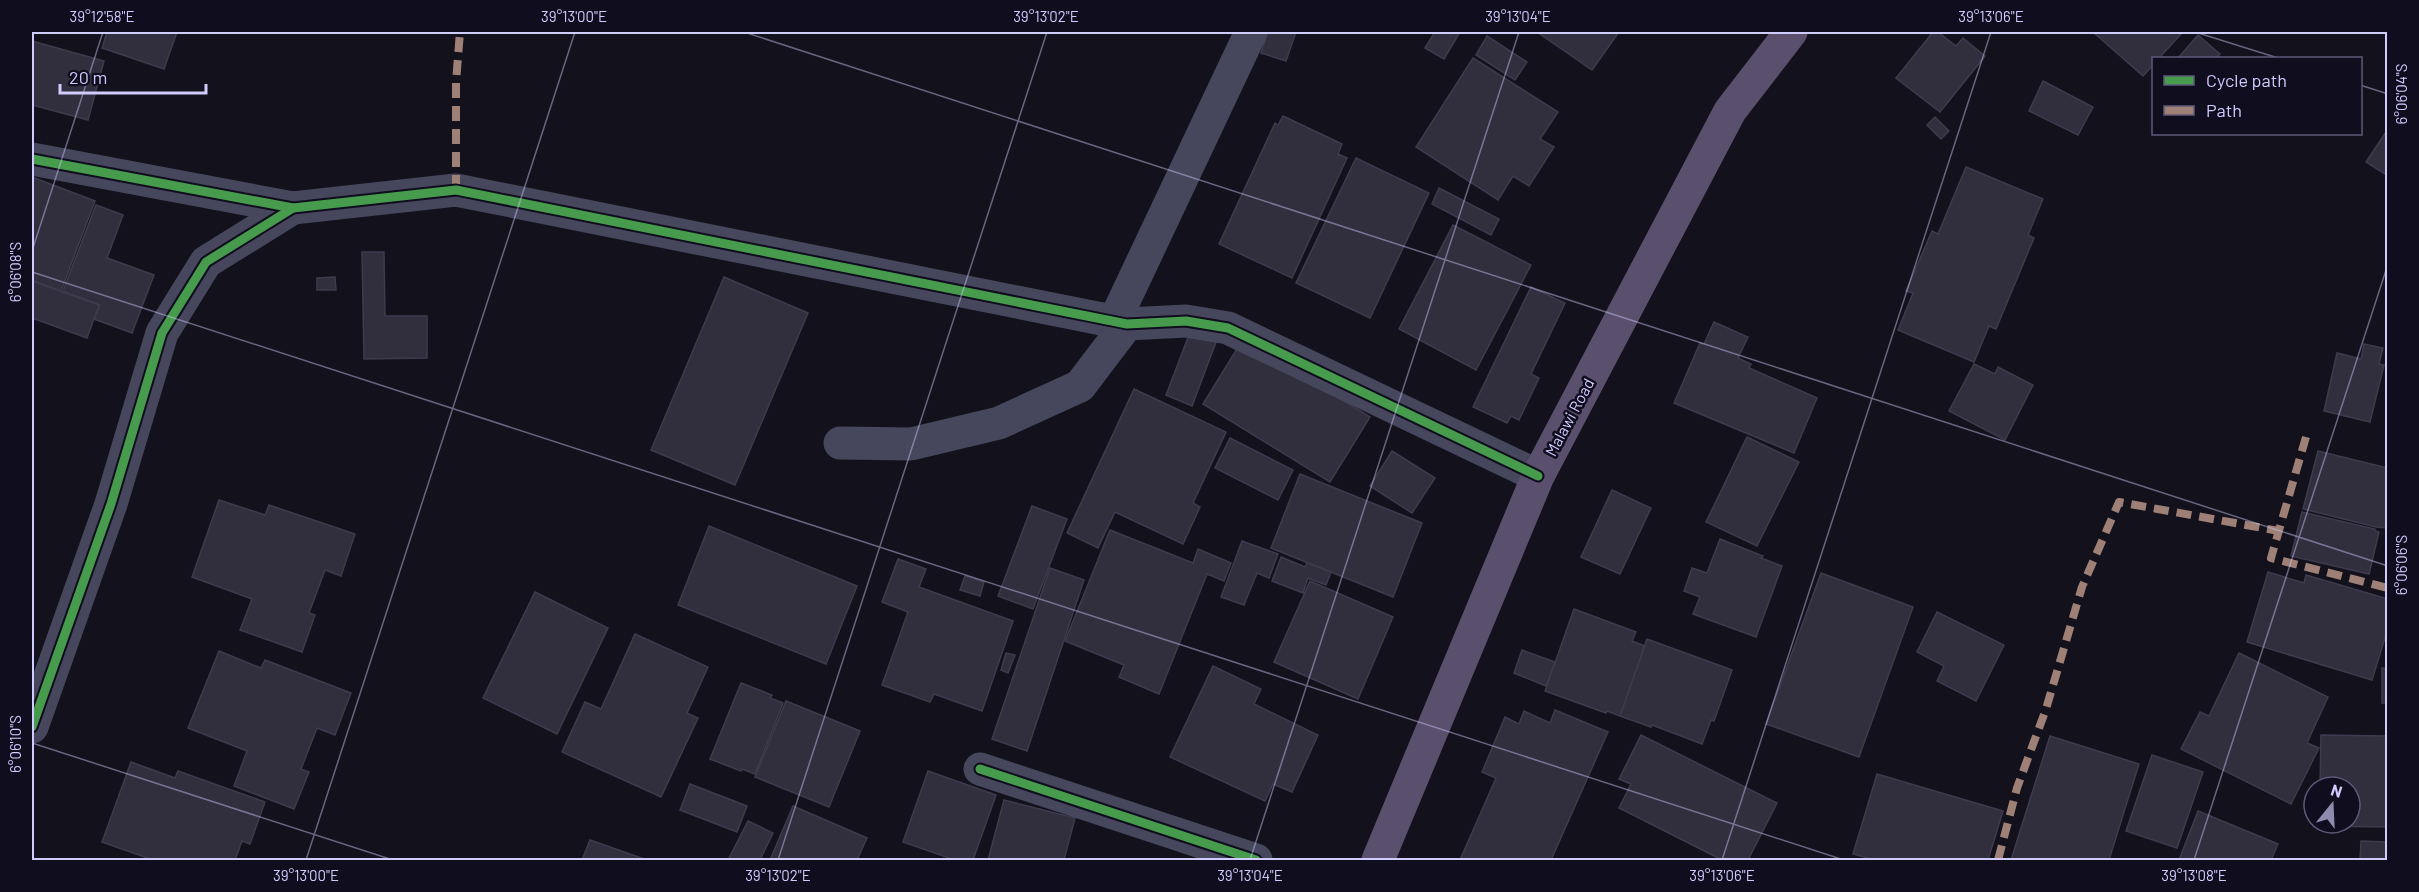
<svg xmlns="http://www.w3.org/2000/svg" width="2419" height="892" viewBox="0 0 2419 892" font-family="Barlow,sans-serif">
	<style>
		.building { fill: #312e3d; stroke: #3e3b4f; stroke-width: 1.5 }
		.lines { fill: none; stroke-linecap: round; stroke-linejoin: round }
		.minor { stroke: #46465c; stroke-width: 33 }
		.major { stroke: #5a4f6d; stroke-width: 33 }
		.quiet { stroke: #9e8076; stroke-width: 8; stroke-dasharray: 15 8; stroke-linecap: butt }
		.cycleway-casing { stroke: #100d1f; stroke-width: 13 }
		.cycleway { stroke: #469c4c; stroke-width: 9 }
		.ticks { fill: none; stroke: #d0ccfe; stroke-width: 1.5; stroke-opacity: 0.45 }
		.labels { text-anchor: middle; dominant-baseline: central; stroke-width: 5; stroke-linejoin: round; paint-order: stroke }
		.street-label { font-size: 16px; fill: #d0ccfe; stroke: #100d1f }
		.neatline { fill: none; stroke: #d0ccfe; stroke-width: 2 }
		.ticks-label { font-size: 15px; text-anchor: middle; fill: #d0ccfe }
	</style>
	<rect width="100%" height="100%" fill="#13111b"/>
	<g class="building">
		<path d="M107,32H177L164,69L102,48Z"/>
		<path d="M1268,32H1296L1286,61L1261,53Z"/>
		<path d="M1435,32H1460L1444,59L1425,48Z"/>
		<path d="M1537,32H1619L1592,70Z"/>
		<path d="M1933,32H1938L1956,46L1963,38L1985,56L1940,112L1896,78Z"/>
		<path d="M2093,32H2183L2159,58H2154V64L2143,76Z"/>
		<path d="M2198,35L2220,54L2216,58H2178Z"/>
		<path d="M1487,36L1527,62L1515,80L1476,55Z"/>
		<path d="M32,41L104,61L88,120L32,105Z"/>
		<path d="M1473,58L1558,112L1540,139L1554,147L1529,186L1513,176L1498,200L1416,147Z"/>
		<path d="M2043,81L2093,107L2078,135L2029,111Z"/>
		<path d="M1283,116L1342,144L1338,154L1347,158L1292,278L1219,244L1275,123L1278,125Z"/>
		<path d="M1935,117L1949,131L1941,139L1927,125Z"/>
		<path d="M2388,129V176L2366,162Z"/>
		<path d="M1356,158L1429,193L1370,318L1296,283Z"/>
		<path d="M1966,167L2043,199L2028,235L2034,238L1996,329L1989,326L1974,362L1898,330L1913,293L1906,291L1932,231L1938,234Z"/>
		<path d="M32,177L95,201L61,291L32,280Z"/>
		<path d="M1439,188L1499,219L1491,235L1432,204Z"/>
		<path d="M96,205L123,215L107,258L154,275L132,333L94,319L100,305L63,291Z"/>
		<path d="M1453,225L1531,265L1476,370L1399,329Z"/>
		<path d="M362,252H384L385,316H427V358L364,359Z"/>
		<path d="M335,277L336,290H317V278Z"/>
		<path d="M724,277L808,313L735,485L651,450Z"/>
		<path d="M32,281L99,305L87,338L32,318Z"/>
		<path d="M1531,287L1565,303L1531,374L1539,378L1519,420L1511,416L1507,423L1473,407Z"/>
		<path d="M1714,322L1748,337L1738,358L1751,364L1749,368L1817,398L1794,453L1674,403L1700,343L1704,344Z"/>
		<path d="M1192,327L1218,337L1192,406L1166,395Z"/>
		<path d="M1243,339L1370,417L1330,482L1203,404Z"/>
		<path d="M2364,344L2383,348L2379,364L2384,365L2370,422L2324,411L2337,353L2361,359Z"/>
		<path d="M1974,364L1995,374L1998,367L2033,385L2005,440L1949,411Z"/>
		<path d="M1134,389L1226,432L1193,503L1200,507L1183,544L1115,512L1098,548L1067,533Z"/>
		<path d="M1747,437L1799,462L1757,546L1706,522Z"/>
		<path d="M1230,438L1293,470L1278,500L1215,468Z"/>
		<path d="M1392,451L1435,478L1412,513L1370,486Z"/>
		<path d="M2318,451L2388,468V528L2376,527L2303,509Z"/>
		<path d="M1300,474L1422,523L1393,597L1271,548Z"/>
		<path d="M1612,490L1651,508L1620,574L1581,557Z"/>
		<path d="M219,500L265,515L269,505L355,534L341,576L325,570L309,613L315,615L302,652L240,630L252,599L192,577Z"/>
		<path d="M1032,506L1067,519L1033,609L998,596Z"/>
		<path d="M2302,512L2375,529V531L2379,532L2369,574L2291,556Z"/>
		<path d="M709,526L857,586L826,664L678,605Z"/>
		<path d="M1110,530L1193,563L1198,549L1231,563L1224,581L1207,574L1159,694L1119,677L1124,665L1065,641Z"/>
		<path d="M1720,539L1763,556L1761,558L1782,566L1756,637L1693,614L1700,597L1684,591L1692,568L1707,573Z"/>
		<path d="M1242,541L1278,554L1269,578L1257,573L1244,605L1221,597Z"/>
		<path d="M1281,557L1305,567L1307,563L1331,572L1326,585L1308,578L1303,593L1272,581Z"/>
		<path d="M898,559L926,569L919,587L1013,621L982,711L934,694L930,702L882,685L908,612L882,602Z"/>
		<path d="M1050,568L1084,580L1027,751L992,739Z"/>
		<path d="M2268,572L2304,583L2306,575L2388,599V628L2372,680L2247,642Z"/>
		<path d="M1821,573L1913,607L1859,757L1766,724Z"/>
		<path d="M965,576L984,582L980,596L960,590Z"/>
		<path d="M1310,581L1393,617L1358,699L1274,662Z"/>
		<path d="M535,592L608,628L557,734L483,698Z"/>
		<path d="M1574,609L1636,632L1632,641L1645,646L1620,716L1607,711L1606,713L1545,691Z"/>
		<path d="M1937,612L2004,645L1976,701L1937,681L1944,666L1917,652Z"/>
		<path d="M635,634L708,667L687,713L698,718L661,797L562,752L585,702L601,709Z"/>
		<path d="M1647,639L1732,670L1714,721L1711,720L1702,744L1652,725L1651,727L1620,716Z"/>
		<path d="M1522,650L1555,662L1546,686L1514,673Z"/>
		<path d="M219,651L261,668L265,660L351,693L335,735L317,728L301,769L309,772L294,809L234,786L247,751L188,728Z"/>
		<path d="M1006,653L1015,655L1008,673L1001,670Z"/>
		<path d="M2239,653L2328,697L2307,743L2319,748L2291,804L2181,749L2200,712L2209,716Z"/>
		<path d="M1213,666L1261,689L1254,704L1318,735L1292,792L1273,784L1265,801L1170,757Z"/>
		<path d="M2382,668L2388,669V703H2382Z"/>
		<path d="M741,683L772,695L770,698L783,703L755,774L742,769L741,771L710,759Z"/>
		<path d="M786,701L860,731L829,807L755,777Z"/>
		<path d="M1555,710L1608,732L1551,860H1460L1496,778L1482,772L1505,717L1519,724L1524,711L1550,723Z"/>
		<path d="M1641,735L1777,803L1748,860H1722L1619,808L1631,784L1619,779Z"/>
		<path d="M2321,735L2388,736V827L2320,826V823H2350V787H2320Z"/>
		<path d="M2050,736L2139,764L2109,860H2011Z"/>
		<path d="M2152,755L2203,772L2177,848L2126,831Z"/>
		<path d="M131,762L175,778L178,771L265,802L250,844L242,841L235,860H153L102,842Z"/>
		<path d="M928,771L996,795L973,860H955L903,842Z"/>
		<path d="M1877,774L2003,811L1988,860H1875L1853,854Z"/>
		<path d="M690,784L747,806L737,832L680,810Z"/>
		<path d="M1004,800L1075,818L1064,860H988Z"/>
		<path d="M793,806L867,838L857,860H770Z"/>
		<path d="M2198,811L2278,844L2271,860H2179Z"/>
		<path d="M748,821L773,833L760,860H728Z"/>
		<path d="M590,840L647,860H582Z"/>
		<path d="M2361,841L2388,842V860H2360Z"/>
	</g>
	<g class="lines">
		<g class="minor">
			<path d="M32,159L293,208L456,190L1127,324L1186,321L1228,328L1538,476"/>
			<path d="M1114,322L1251,32"/>
			<path d="M840,443L911,444L999,423L1080,386L1127,324"/>
			<path d="M32,727L111,504L162,333L206,262L293,208"/>
			<path d="M980,769L1256,860"/>
		</g>
		<path class="major" d="M1378,860L1538,476L1730,111L1791,32"/>
		<g class="quiet">
			<path d="M456,190V82L460,32"/>
			<path d="M2306,437L2271,558L2388,588"/>
			<path d="M1998,860L2017,788L2046,709L2082,587L2119,502L2279,531"/>
		</g>
		<g class="cycleway-casing">
			<g id="cycleway">
				<path d="M32,159L293,208L456,190L1127,324L1186,321L1228,328L1538,476"/>
				<path d="M32,727L111,504L162,333L206,262L293,208"/>
				<path d="M980,769L1256,860"/>
			</g>
		</g>
		<use href="#cycleway" class="cycleway"/>
	</g>
	<path class="ticks" d="M744,32L2388,566M2195,32L2278,58M2360,85L2388,94M32,251L103,32M32,272L1844,860M32,743L393,860M306,860L575,32M778,860L1047,32M1250,860L1519,32M1722,860L1991,32M2194,860L2388,264"/>
	<g class="labels">
		<g class="street-label">
			<text transform="translate(1569 417) rotate(-62)">Malawi Road</text>
		</g>
	</g>
	<rect width="2419" height="892" fill="none" stroke="#100d1f" stroke-width="66"/>
	<rect x="2152" y="57" width="210" height="78" fill="#100d1f" stroke="#5d5978" stroke-width="1.5"/>
	<rect x="2164" y="76" width="30" height="9" fill="#469c4c" stroke="#5d5978" stroke-width="1.5"/>
	<text x="2206" y="87" font-size="18" fill="#d0ccfe">Cycle path</text>
	<rect x="2164" y="106" width="30" height="9" fill="#9e8076" stroke="#5d5978" stroke-width="1.5"/>
	<text x="2206" y="117" font-size="18" fill="#d0ccfe">Path</text>
	<g transform="translate(2332 805) rotate(18)"><circle r="28" fill="#100d1f" stroke="#5d5978" stroke-width="1.5"/>
	<path d="M0-4.5L10 22L0 15L-10 22Z" fill="#8e8baf"/>
	<text y="-9" font-size="16" font-weight="bold" text-anchor="middle" fill="#d0ccfe">N</text>
	</g>
	<path d="M60 84v9h146v-9" fill="none" stroke="#d0ccfe" stroke-width="3"/>
	<text x="69" y="84" font-size="18" fill="#d0ccfe" stroke="#100d1f" stroke-width="4.5" paint-order="stroke">20 m</text>
	<rect x="33" y="33" width="2353" height="826" class="neatline"/>
	<g class="ticks-label">
		<text x="102" y="22">39°12'58"E</text>
		<text x="574" y="22">39°13'00"E</text>
		<text x="1046" y="22">39°13'02"E</text>
		<text x="1518" y="22">39°13'04"E</text>
		<text x="1991" y="22">39°13'06"E</text>
		<text transform="translate(2402 94) rotate(-90)" y="5">6°06'04"S</text>
		<text transform="translate(16 272) rotate(-90)" y="5">6°06'08"S</text>
		<text transform="translate(2402 565) rotate(-90)" y="5">6°06'06"S</text>
		<text transform="translate(16 744) rotate(-90)" y="5">6°06'10"S</text>
		<text x="306" y="881">39°13'00"E</text>
		<text x="778" y="881">39°13'02"E</text>
		<text x="1250" y="881">39°13'04"E</text>
		<text x="1722" y="881">39°13'06"E</text>
		<text x="2194" y="881">39°13'08"E</text>
	</g>
</svg>
